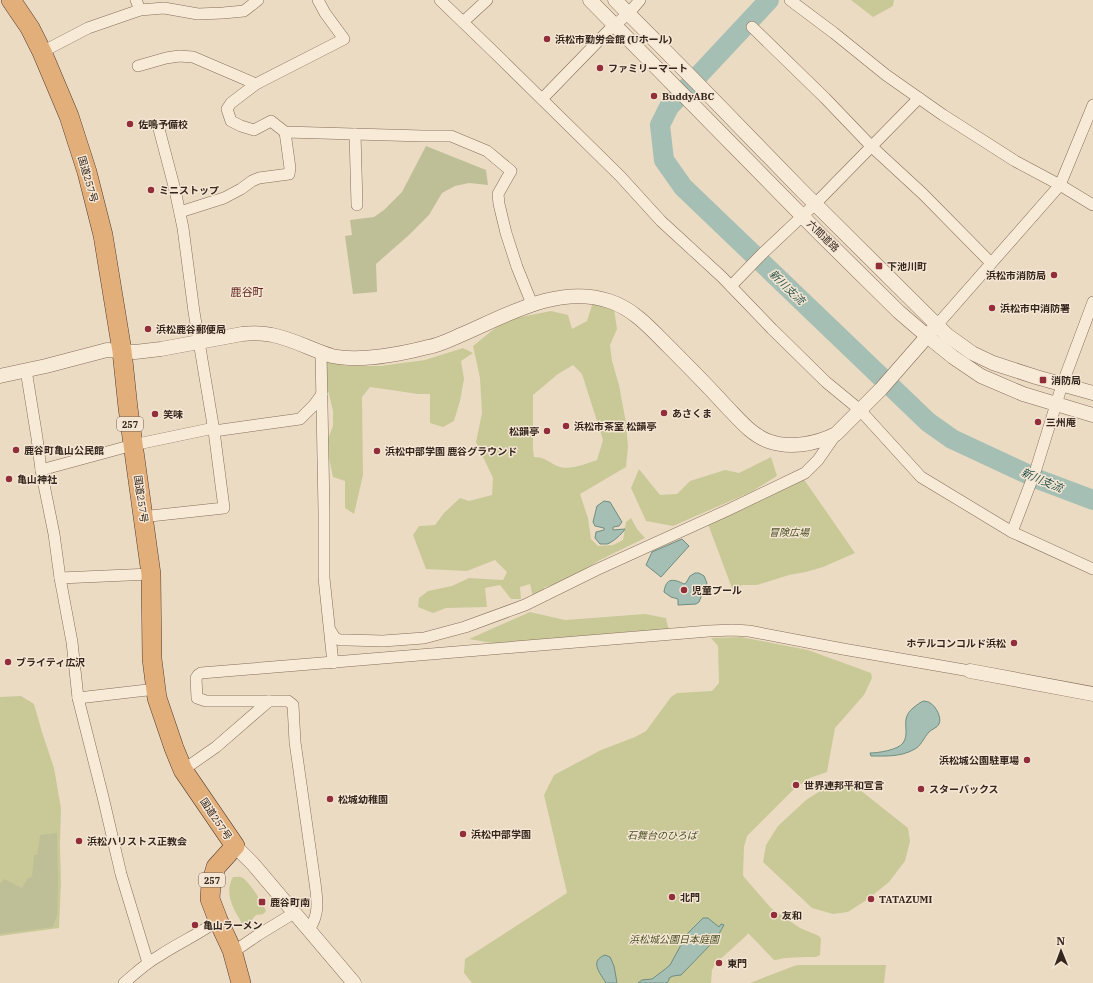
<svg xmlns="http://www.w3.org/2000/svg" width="1093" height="983" viewBox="0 0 1093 983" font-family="'IBM Plex Serif','Noto Sans JP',serif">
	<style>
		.green { fill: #c9c998; fill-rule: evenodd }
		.cemetery { fill: #bebf97 }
		.water { fill: #a5bfb4; stroke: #6d8d81 }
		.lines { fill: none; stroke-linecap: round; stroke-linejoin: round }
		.river { stroke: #a5bfb4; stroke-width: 20 }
		.minor-casing { stroke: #856d5b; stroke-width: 12 }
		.tertiary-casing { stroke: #856d5b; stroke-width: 15 }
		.trunk-casing { stroke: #533c2f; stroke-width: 20 }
		.minor { stroke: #f7ead6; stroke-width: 11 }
		.tertiary { stroke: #f7ead6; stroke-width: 14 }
		.trunk { stroke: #e2ae7a; stroke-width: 19 }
		.poi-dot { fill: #912e3a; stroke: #f4e6d3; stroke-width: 1.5 }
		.labels { text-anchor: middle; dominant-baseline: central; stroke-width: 3; stroke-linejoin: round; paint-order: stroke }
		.shield { fill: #f4e6d3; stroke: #6f6054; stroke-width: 1 }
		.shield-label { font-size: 9px; font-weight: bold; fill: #36271e }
		.poi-label { font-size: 10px; font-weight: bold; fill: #36271e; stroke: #f4e6d3; text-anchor: start }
		.street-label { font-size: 10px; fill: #36271e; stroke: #f4e6d3 }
		.park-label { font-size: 10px; font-style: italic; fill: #4b5126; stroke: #f4e6d3 }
		.water-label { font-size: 11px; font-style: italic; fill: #2e554e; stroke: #f4e6d3 }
		.neighbourhood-label { font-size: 11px; fill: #612620; stroke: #f4e6d3 }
	</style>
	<rect width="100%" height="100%" fill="#ecdbc3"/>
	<g class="green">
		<path d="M851,0H894L893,6L873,17Z"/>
		<path d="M593,302L614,309L617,329L610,345L612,361L619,385L626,423L628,447L626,467L597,484L580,494L588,518L591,539L598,546L613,545L623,540L626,522L631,518L637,529L645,538L600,560L562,583L545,587L537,598L533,597L530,584L520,587L521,599H511L500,585L485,588L487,607L446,608L433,613L418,607L419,598L428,591L452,586L469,578L503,580L507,572L495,560L467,571L426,569L413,535L419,526L435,525L444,513L460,498L469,501L492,495L493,478L476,442L482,413L480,378L473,346L505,320L551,311L568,315L572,329L587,321ZM573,365L582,374L603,440L597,460C585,464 569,471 557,466C549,462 544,457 534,457L533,449V395L558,374Z"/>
		<path d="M463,348L473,353L461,361L464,379L460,401L454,421L443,427L430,423V394H418L370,387L362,397L363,475L354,514L345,508V481L333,477L326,444L333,426V411L325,378L324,360L329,357L345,366H380L425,360Z"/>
		<path d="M771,457L777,476L751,492L673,526L646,521L631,488L639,469L660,495L677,494L690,481L725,470L739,473Z"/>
		<path d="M803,478L855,553L823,567L806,572L789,575L757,585H742L733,591L708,524Z"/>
		<path d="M530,612L565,620L645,614L666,618L669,631H635L498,644L469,639Z"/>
		<path d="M741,637L808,650L871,673L872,678L864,695L835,728L827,772L810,778L793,790L747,836L744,847L743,875L744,877L771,908L800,928L819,936L821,939L820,955L816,957C806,957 796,957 787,958C782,958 778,960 774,960L748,933L747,935L715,964L712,970L711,983H472L464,973L465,959L567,893L544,795L554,775L601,750L635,737L646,731L671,697L677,693L712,691L719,683L718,646L711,638Z"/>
		<path d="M21,696L34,704L42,732L54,768L61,808L60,846L61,883L59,928L0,936V697Z"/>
		<path d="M836,781L850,782L908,828L910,841L905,861L889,882L868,899L848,912L833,914L812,908L763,862L766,845L778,826L806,800Z"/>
		<path d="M233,877C236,877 240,876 243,878C250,883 263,903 266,911C263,916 261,914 256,915L250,922L246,928L244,927C235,911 223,895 233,877Z"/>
		<path d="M798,965H886L884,983H750L794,966Z"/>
	</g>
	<g class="cemetery">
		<path d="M426,146L486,170L488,185L469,183L455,186L442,193L429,215L409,235L376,264L377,292L353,294L345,236L352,235L350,220L374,217L384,210L402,192Z"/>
		<path d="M57,833L58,885L57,915L53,927L0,934V884L4,879L22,888L28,878L32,877L34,855H37L40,835Z"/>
	</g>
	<g class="water">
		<path d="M604,501L610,502L622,522L619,526L613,527V530L625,529C623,533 612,543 607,544C605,544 602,544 600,544L595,538L596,532L604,530V528L595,526L593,522L597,506Z"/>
		<path d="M682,539L689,546L661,577L646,565L652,552Z"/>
		<path d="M695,573H699L704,576L707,583L699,602L696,604L678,605V599L671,597L664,592C666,577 674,579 684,584L686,583L690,576Z"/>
		<path d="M924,701C927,702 928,701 930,703C936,706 942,718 939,724C937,728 932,729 929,732C924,737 921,747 913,750C900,757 885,756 871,756L870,753C878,753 898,750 903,743C911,731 899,720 913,708C917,705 920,702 924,701Z"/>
		<path d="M703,918H708L719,927L721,924L724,925L716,939L681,975L673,976L669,978V980L667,983H638L642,980L652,979L664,970L670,965L687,934Z"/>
		<path d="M605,955L610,957L614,966L617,983H606C600,973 589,961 605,955Z"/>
	</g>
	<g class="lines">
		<path class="river" d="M769,0L669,107L660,125L664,160L683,187L928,422L952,439L1040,480L1093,500"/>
		<g class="minor-casing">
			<g id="minor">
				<path d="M136,0L140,10"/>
				<path d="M318,0L325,13L344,39L256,84L231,103L227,109L231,121L241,126L254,130L271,121L285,132L423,136H451L487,151L511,171L498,194L499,204L506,233L517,267L532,304"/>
				<path d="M440,0L499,57L620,176L661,221L722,277L772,329L826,382L860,410L921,477L1012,532L1093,569"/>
				<path d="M790,0L834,33L886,75L943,115L1015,161L1060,185L1093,205"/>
				<path d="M463,22L487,0"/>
				<path d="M752,27L825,98L871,146L923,194L991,263"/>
				<path d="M42,52L88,28L140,10L164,8L198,14L223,13L244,11L258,0"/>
				<path d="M138,66L166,58L179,56L193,57L256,84"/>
				<path d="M542,99L609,30L629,13L640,0"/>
				<path d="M355,134L357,205"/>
				<path d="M180,212L224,198L241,189L252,181L259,178L289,174L290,168L285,132"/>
				<path d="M731,286L762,254L815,204L919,98"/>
				<path d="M937,325L1060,185L1093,105"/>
				<path d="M321,352L324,511V578L333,663"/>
				<path d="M26,370L37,438L41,470L54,534L60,578L72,642L78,698L103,797L121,874L148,963"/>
				<path d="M214,431L300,419L314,405L322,394"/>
				<path d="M41,470L133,445L214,428"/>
				<path d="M143,515L150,516L224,508L214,431L194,312L183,228L175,190L159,129"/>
				<path d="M1012,532L1036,469L1062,385L1093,302"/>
				<path d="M60,578L151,574"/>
				<path d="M330,630L335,638L340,640H348L383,641L424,638L465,627L525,605L596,570L728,510L805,473L818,460L836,434"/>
				<path d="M78,698L156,689"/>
				<path d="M183,770L216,747L269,701"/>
				<path d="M309,929C320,915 317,899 315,883L295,742L293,705L288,701H206L197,698L196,678L198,675L201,673L709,631L733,630L749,631L843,649L970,671"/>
				<path d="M232,950L239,948L258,935L294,913"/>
				<path d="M124,983C136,973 146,963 159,956C178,943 200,934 218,920"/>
			</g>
		</g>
		<g class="tertiary-casing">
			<g id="tertiary">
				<path d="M590,0L817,231L899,312L927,336L953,357L981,376L1023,394L1093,415"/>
				<path d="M615,0L699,85L803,192L947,335L972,353L993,363L1036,377L1093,393"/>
				<path d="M0,376L46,366L107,350L135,352L161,349L242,334C252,333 263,333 272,335C293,339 312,350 332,356C359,362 401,354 428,347C440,345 451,339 463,334C507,315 559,284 609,301C634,309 651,329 669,347C688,366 707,385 725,405C738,418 750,434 768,441C790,449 816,444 836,434L881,389L937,325"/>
				<path d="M970,671L1093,694"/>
				<path d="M235,846L253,864L354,983"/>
			</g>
		</g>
		<g class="trunk-casing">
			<path id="trunk" d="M11,0L30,28L42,52L69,116L87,172L103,235L122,351L128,408L151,574L152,659L157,698L174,748L183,770L235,846L216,867L211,884L210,899L218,920L232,950L241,983"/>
		</g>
		<use href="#minor" class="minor"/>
		<use href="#tertiary" class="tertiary"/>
		<use href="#trunk" class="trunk"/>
	</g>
	<g class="poi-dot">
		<circle cx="547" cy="39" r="4"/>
		<circle cx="600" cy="68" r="4"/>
		<circle cx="654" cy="96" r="4"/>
		<circle cx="130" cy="124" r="4"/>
		<circle cx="151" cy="190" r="4"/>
		<rect x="875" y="262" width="8" height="8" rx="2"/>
		<circle cx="1054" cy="275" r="4"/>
		<circle cx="992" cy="308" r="4"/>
		<circle cx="148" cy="329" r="4"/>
		<rect x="1039" y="376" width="8" height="8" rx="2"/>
		<circle cx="664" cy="413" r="4"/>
		<circle cx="155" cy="414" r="4"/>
		<circle cx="1038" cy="422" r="4"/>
		<circle cx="566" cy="426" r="4"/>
		<circle cx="547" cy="431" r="4"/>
		<circle cx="16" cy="450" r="4"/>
		<circle cx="377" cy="451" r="4"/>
		<circle cx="9" cy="479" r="4"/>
		<circle cx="684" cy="590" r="4"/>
		<circle cx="1014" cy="643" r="4"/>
		<circle cx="8" cy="662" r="4"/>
		<circle cx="1027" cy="760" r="4"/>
		<circle cx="796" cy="785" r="4"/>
		<circle cx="921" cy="789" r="4"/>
		<circle cx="330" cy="799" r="4"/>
		<circle cx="463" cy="834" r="4"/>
		<circle cx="79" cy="841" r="4"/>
		<circle cx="672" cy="897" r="4"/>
		<circle cx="871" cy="899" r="4"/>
		<rect x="258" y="898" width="8" height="8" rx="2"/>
		<circle cx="774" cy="915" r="4"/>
		<circle cx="195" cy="925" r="4"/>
		<circle cx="719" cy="963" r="4"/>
	</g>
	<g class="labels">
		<g class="shield">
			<rect x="117" y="417" width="26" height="14" rx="3"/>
			<rect x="199" y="873" width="26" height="14" rx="3"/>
		</g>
		<g class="shield-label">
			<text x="130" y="424">257</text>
			<text x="212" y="880">257</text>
		</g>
		<g class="poi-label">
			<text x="555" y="39">浜松市勤労会館 (Uホール)</text>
			<text x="608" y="68">ファミリーマート</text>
			<text x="662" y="96">BuddyABC</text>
			<text x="138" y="124">佐鳴予備校</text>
			<text x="159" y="190">ミニストップ</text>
			<text x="887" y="266">下池川町</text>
			<text x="1046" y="275" text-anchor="end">浜松市消防局</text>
			<text x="1000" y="308">浜松市中消防署</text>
			<text x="156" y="329">浜松鹿谷郵便局</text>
			<text x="1051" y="380">消防局</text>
			<text x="672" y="413">あさくま</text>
			<text x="163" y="414">笑味</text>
			<text x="1046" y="422">三州庵</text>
			<text x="574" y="426">浜松市茶室 松韻亭</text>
			<text x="539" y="431" text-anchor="end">松韻亭</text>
			<text x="24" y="450">鹿谷町亀山公民館</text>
			<text x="385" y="451">浜松中部学園 鹿谷グラウンド</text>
			<text x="17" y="479">亀山神社</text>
			<text x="692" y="590">児童プール</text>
			<text x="1006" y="643" text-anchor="end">ホテルコンコルド浜松</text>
			<text x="16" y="662">ブライティ広沢</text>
			<text x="1019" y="760" text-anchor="end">浜松城公園駐車場</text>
			<text x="804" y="785">世界連邦平和宣言</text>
			<text x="929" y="789">スターバックス</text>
			<text x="338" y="799">松城幼稚園</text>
			<text x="471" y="834">浜松中部学園</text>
			<text x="87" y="841">浜松ハリストス正教会</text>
			<text x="680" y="897">北門</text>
			<text x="879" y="899">TATAZUMI</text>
			<text x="270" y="902">鹿谷町南</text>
			<text x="782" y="915">友和</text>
			<text x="203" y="925">亀山ラーメン</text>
			<text x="727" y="963">東門</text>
		</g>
		<g class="street-label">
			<text transform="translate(88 179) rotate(74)">国道257号</text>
			<text transform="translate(823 236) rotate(44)">六間道路</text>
			<text transform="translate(141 499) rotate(82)">国道257号</text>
			<text transform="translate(216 819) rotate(56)">国道257号</text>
		</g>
		<g class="park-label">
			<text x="789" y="532">冒険広場</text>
			<text x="662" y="835">石舞台のひろば</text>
			<text x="674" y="939">浜松城公園日本庭園</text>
		</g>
		<g class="water-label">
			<text transform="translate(787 287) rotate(44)">新川支流</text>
			<text transform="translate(1042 480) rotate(23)">新川支流</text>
		</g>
		<g class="neighbourhood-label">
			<text x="247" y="292">鹿谷町</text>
		</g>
	</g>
	<g transform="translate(1061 951) rotate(359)" stroke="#f4e6d3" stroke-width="3" paint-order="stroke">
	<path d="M0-3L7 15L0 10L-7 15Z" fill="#36271e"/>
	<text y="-6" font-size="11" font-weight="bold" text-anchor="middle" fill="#36271e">N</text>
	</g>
</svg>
